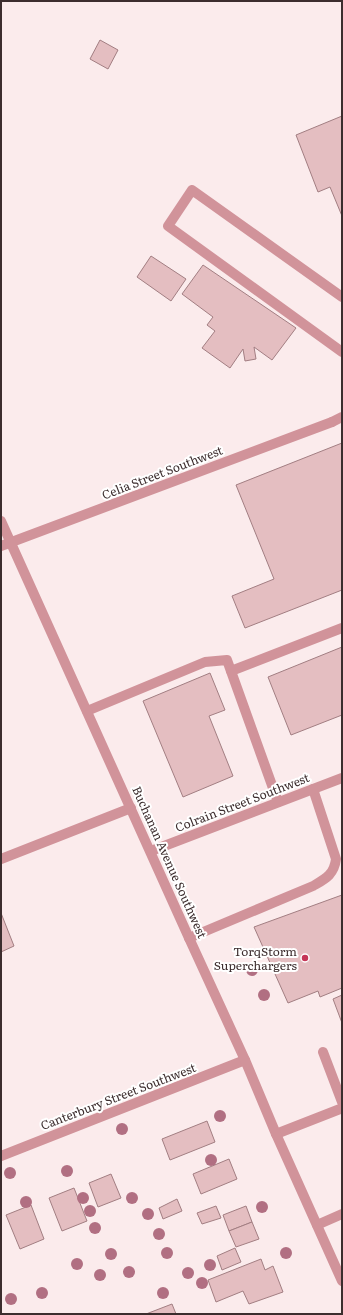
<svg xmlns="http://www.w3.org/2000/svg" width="343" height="1315" viewBox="0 0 343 1315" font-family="Literata,serif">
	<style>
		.building { fill: #e4bec1; stroke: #a27e82 }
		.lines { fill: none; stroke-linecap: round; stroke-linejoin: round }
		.service { stroke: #d1939a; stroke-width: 10 }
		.minor { stroke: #d1939a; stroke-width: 10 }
		.tertiary { stroke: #d1939a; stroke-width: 10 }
		.tree { fill: #b16f82 }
		.poi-dot { fill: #c53557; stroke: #fff; stroke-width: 1.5 }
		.labels { text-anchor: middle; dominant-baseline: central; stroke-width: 4; stroke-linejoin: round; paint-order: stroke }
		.street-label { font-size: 12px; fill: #3c2d2e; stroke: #fff }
		.poi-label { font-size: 12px; fill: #3c2d2e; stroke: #fff; text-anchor: end }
	</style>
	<rect width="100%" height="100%" fill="#fbebec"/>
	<g class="building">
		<path d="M100,40L118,50L108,69L90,59Z"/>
		<path d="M342,116V216L330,187L318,192L296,135Z"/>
		<path d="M151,256L186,279L171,301L137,277Z"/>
		<path d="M203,265L296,328L272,360L254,347L256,359L245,361L243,349L230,368L202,348L215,331L207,325L213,317L182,294Z"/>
		<path d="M342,443V590L245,628L232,596L274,579L236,485Z"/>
		<path d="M342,647V715L291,735L268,677Z"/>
		<path d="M210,673L225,710L209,716L233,776L183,797L143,701Z"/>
		<path d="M342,895V988L320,997L318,991L288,1003L254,927Z"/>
		<path d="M1,913L14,946L1,952Z"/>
		<path d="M342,995V1023L333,999Z"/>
		<path d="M207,1121L215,1142L170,1160L162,1139Z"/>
		<path d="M229,1159L237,1179L201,1194L193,1174Z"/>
		<path d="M111,1174L121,1198L98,1207L89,1183Z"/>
		<path d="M74,1188L87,1221L62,1231L49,1198Z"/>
		<path d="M177,1199L182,1211L163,1219L159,1208Z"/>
		<path d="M31,1205L44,1239L20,1249L6,1215Z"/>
		<path d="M216,1206L221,1218L202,1224L197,1213Z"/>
		<path d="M246,1206L252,1222L229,1231L223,1215Z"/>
		<path d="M252,1222L259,1239L236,1247L229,1231Z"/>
		<path d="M235,1248L241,1262L222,1270L217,1256Z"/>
		<path d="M261,1259L265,1270L273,1266L283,1292L249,1304L243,1291L216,1302L208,1280Z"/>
		<path d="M172,1304L176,1314H146Z"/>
	</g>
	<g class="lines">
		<g class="service">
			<path d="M342,297L192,190L168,226L342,352"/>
			<path d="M332,422L342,417"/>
			<path d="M231,671L342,628"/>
			<path d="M87,711L205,662L227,660L278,802"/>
			<path d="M189,938L313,886C325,879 334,875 336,859L313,789"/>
			<path d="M323,1052L342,1102"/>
			<path d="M276,1134L340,1109H342"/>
			<path d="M317,1225L342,1214"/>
		</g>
		<g class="minor">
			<path d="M1,546L332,422"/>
			<path d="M151,851L342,778"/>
			<path d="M1,859L131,808"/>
			<path d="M1,1156L245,1060"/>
		</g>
		<path class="tertiary" d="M1,521L189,938L245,1060L276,1134L342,1281"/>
	</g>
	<g class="tree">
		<circle cx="252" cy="970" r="6"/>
		<circle cx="264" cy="995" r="6"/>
		<circle cx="220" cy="1116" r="6"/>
		<circle cx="122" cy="1129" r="6"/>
		<circle cx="211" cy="1160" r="6"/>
		<circle cx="67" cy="1171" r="6"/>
		<circle cx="10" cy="1173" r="6"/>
		<circle cx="83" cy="1198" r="6"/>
		<circle cx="132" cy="1198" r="6"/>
		<circle cx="26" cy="1202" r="6"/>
		<circle cx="262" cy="1207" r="6"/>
		<circle cx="90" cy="1211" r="6"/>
		<circle cx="148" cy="1214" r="6"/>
		<circle cx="95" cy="1228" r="6"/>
		<circle cx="159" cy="1234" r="6"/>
		<circle cx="167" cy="1253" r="6"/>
		<circle cx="286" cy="1253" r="6"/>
		<circle cx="111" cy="1254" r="6"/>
		<circle cx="77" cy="1264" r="6"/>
		<circle cx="210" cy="1265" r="6"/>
		<circle cx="129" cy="1272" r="6"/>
		<circle cx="188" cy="1273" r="6"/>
		<circle cx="100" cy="1275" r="6"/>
		<circle cx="202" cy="1283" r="6"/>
		<circle cx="42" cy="1293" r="6"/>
		<circle cx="163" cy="1293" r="6"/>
		<circle cx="11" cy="1299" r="6"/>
	</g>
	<circle class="poi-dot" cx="305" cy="958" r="4"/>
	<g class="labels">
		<g class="street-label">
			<text transform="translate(162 472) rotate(-21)">Celia Street Southwest</text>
			<text transform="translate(242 802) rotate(-21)">Colrain Street Southwest</text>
			<text transform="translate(170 862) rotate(66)">Buchanan Avenue Southwest</text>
			<text transform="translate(118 1096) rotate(-21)">Canterbury Street Southwest</text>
		</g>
		<g class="poi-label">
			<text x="297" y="951">TorqStorm<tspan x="297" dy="14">Superchargers</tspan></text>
		</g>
	</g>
	<rect width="343" height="1315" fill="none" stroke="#3c2d2e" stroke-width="4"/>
</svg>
